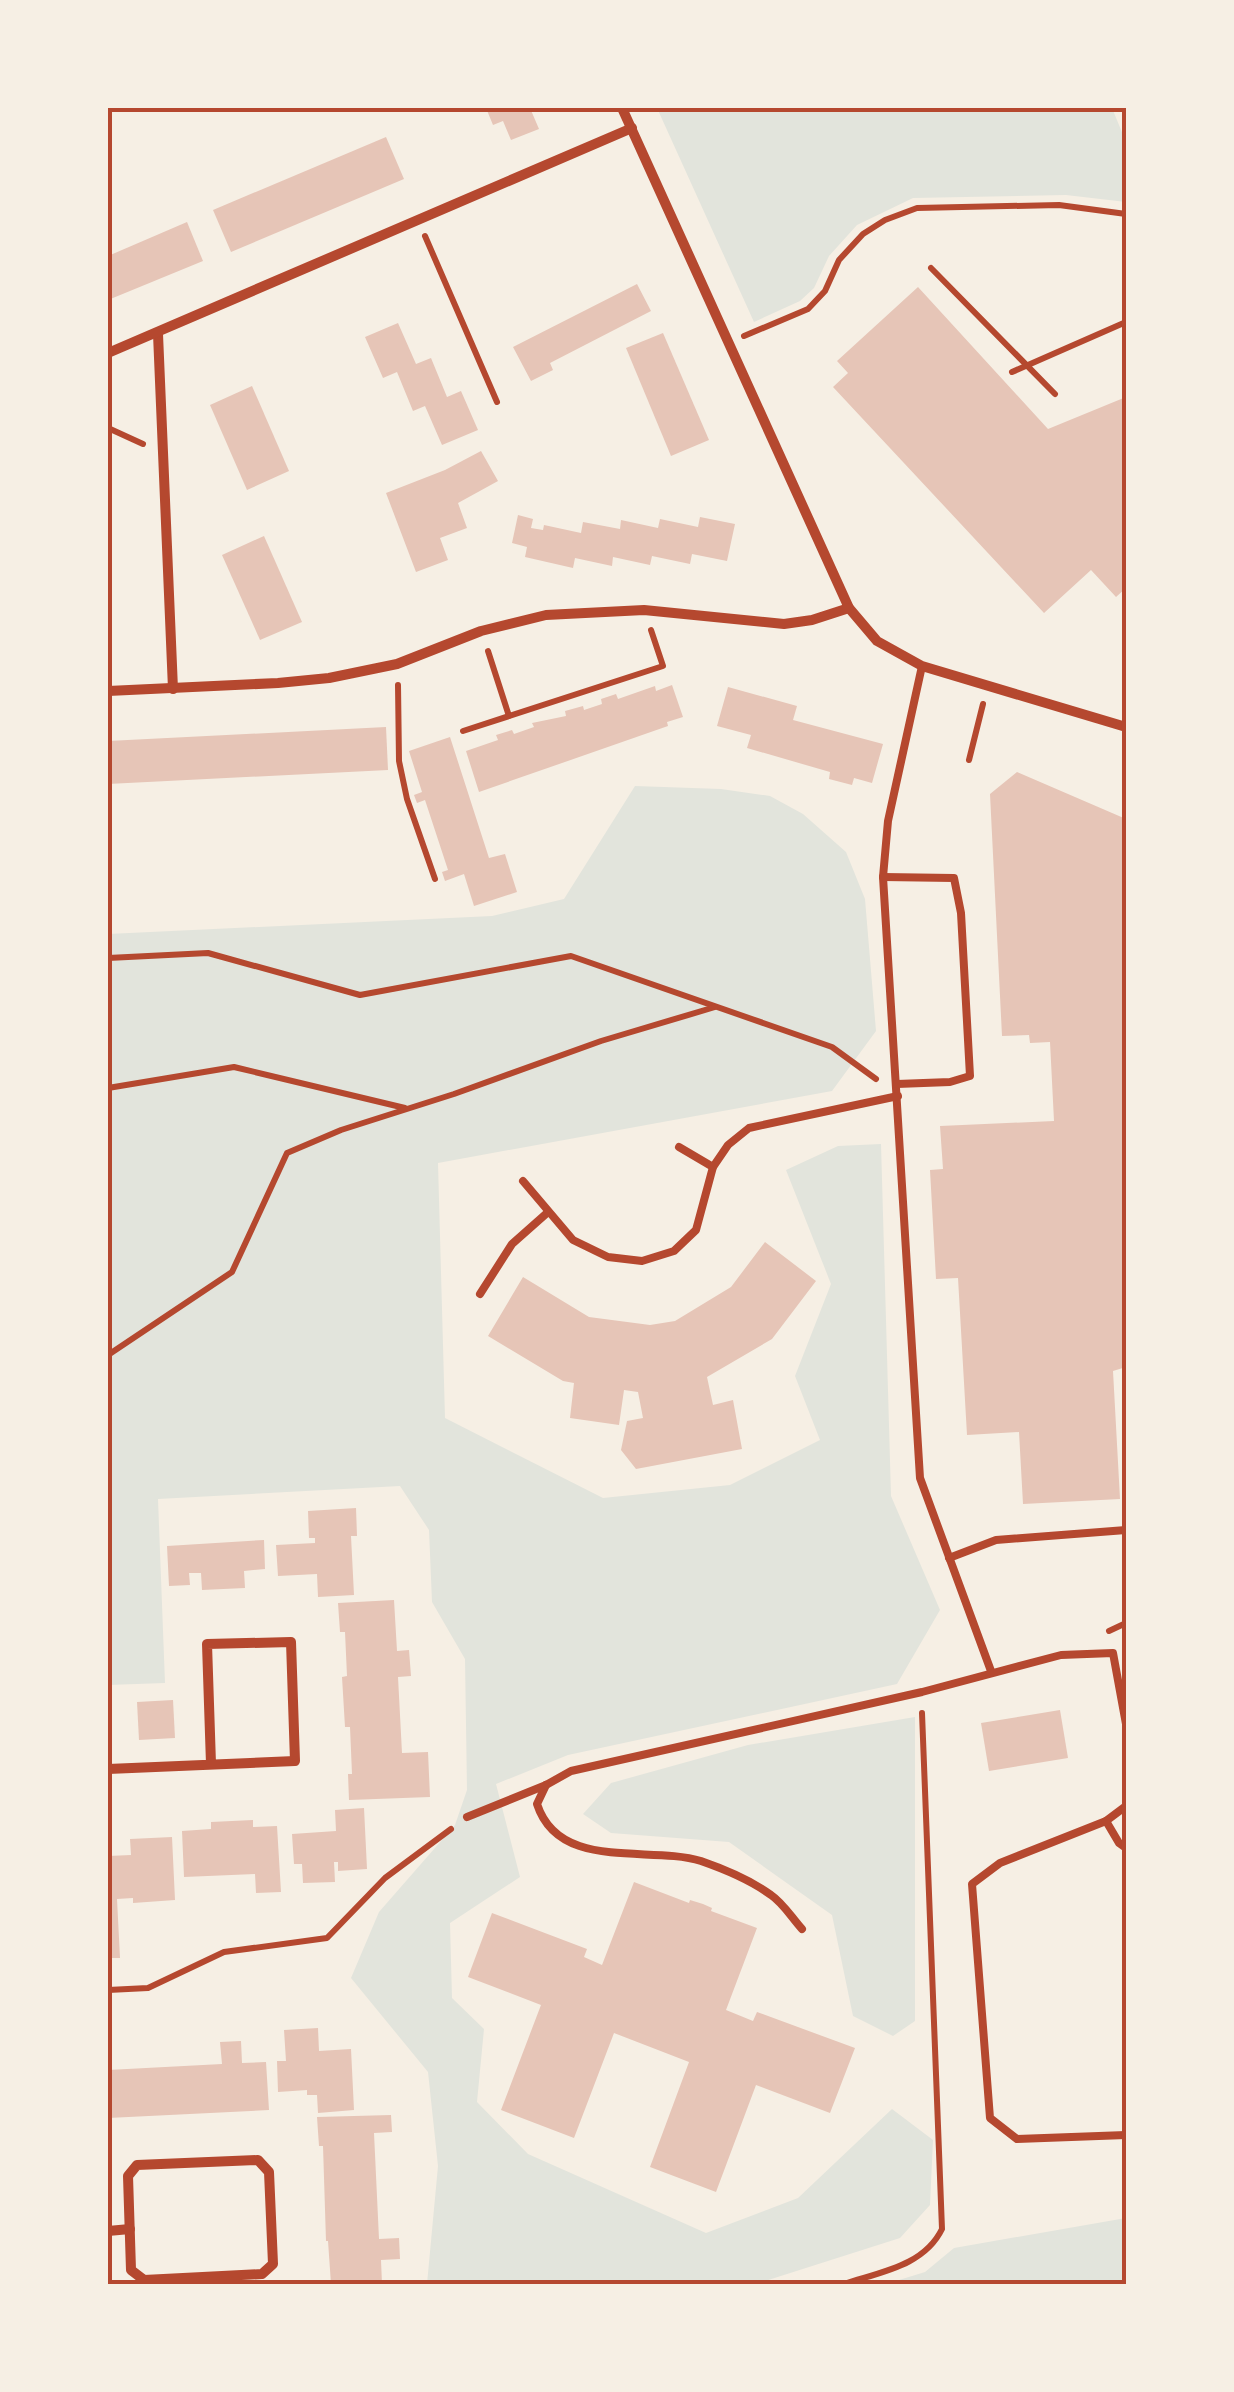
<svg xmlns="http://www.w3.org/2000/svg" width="1234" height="2392" viewBox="0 0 1234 2392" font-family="'Nunito Sans',sans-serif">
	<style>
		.green { fill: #e2e4dc }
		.building { fill: #e6c5b7 }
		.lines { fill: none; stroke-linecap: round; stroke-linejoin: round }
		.path { stroke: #b5482f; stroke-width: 6 }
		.service { stroke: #b5482f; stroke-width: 8 }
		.minor { stroke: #b5482f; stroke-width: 10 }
		.neatline { fill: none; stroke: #b5482f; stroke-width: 4 }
	</style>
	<rect width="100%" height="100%" fill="#f6efe4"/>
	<g class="green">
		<path d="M657,108H1112L1126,142V202L1066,195L913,198L857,225L829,256L814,288L800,301L754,322Z"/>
		<path d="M635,786L721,789L770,796L803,814L846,852L865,899L876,1031L832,1091L438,1163L445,1418L603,1498L730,1485L820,1440L795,1376L831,1284L786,1170L838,1146L881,1144L891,1496L940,1610L897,1684L568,1755L496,1784L520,1877L450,1923L452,1998L484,2029L477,2102L528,2154L706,2233L798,2198L892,2109L933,2140L930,2205L900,2238L756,2284H427L438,2166L428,2072L351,1978L379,1912L455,1825L467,1790L465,1659L432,1602L429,1530L400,1486L158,1499L165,1683L108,1685V934L492,916L564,899Z"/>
		<path d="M915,1717V2021L893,2036L853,2016L832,1915L729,1842L611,1833L583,1814L611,1783L748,1745Z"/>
		<path d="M1126,2218V2284H886L925,2272L954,2248Z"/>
	</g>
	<g class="building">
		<path d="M486,108H530L539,129L511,140L503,121L493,125Z"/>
		<path d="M386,137L404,179L231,252L213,210Z"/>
		<path d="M187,222L203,261L108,300V256Z"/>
		<path d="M637,284L651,311L550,363L553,370L531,381L513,347Z"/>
		<path d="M918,287L1048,429L1126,397V588L1116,597L1091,570L1044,613L833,387L848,373L837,361Z"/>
		<path d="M398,323L416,364L431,358L447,397L461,391L478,430L442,445L425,406L413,411L397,372L383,378L365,337Z"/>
		<path d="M663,333L709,440L671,456L626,348Z"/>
		<path d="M252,386L289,471L247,490L210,405Z"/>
		<path d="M481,451L498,481L458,503L467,528L440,538L448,560L416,572L386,493L445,470Z"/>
		<path d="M518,515L533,519L531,528L543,530L544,525L581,533L583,522L620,529L621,520L658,528L660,519L698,527L700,517L735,524L727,561L692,554L690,564L652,556L650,565L613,557L612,566L575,558L573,568L525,557L527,547L512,543Z"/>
		<path d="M264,536L302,622L260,640L222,555Z"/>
		<path d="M672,685L683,717L667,722L668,726L479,792L466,751L498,740L496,735L512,730L514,734L534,727L532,723L566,716L565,711L583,706L584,710L602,704L601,699L616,694L618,699L655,686L656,691Z"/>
		<path d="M728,687L797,706L793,720L883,744L872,783L854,778L852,785L829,779L830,772L747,748L751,735L717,726Z"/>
		<path d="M386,727L388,770L108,784V741Z"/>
		<path d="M450,737L489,858L505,854L517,892L474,906L464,874L445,881L442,872L448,870L425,800L417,803L414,795L422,792L409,751Z"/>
		<path d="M1017,772L1126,819V1367L1113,1371L1120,1499L1023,1504L1019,1432L967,1435L958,1278L936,1279L930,1170L943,1169L940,1126L1054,1121L1050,1042L1030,1043L1029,1035L1002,1036L990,794Z"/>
		<path d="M765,1242L816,1281L772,1339L707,1377L713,1405L733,1400L742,1449L636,1469L621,1450L627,1421L643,1418L638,1392L624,1390L619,1425L570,1418L574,1383L563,1381L488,1336L523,1277L589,1317L650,1325L675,1321L731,1287Z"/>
		<path d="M356,1508L357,1536H351L354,1595L318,1597L317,1574L278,1576L276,1545L315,1543V1538H309L308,1511Z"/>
		<path d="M264,1540L265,1569L244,1571L245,1588L202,1590L201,1573H189L190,1585L169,1586L167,1546Z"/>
		<path d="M394,1600L397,1651L409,1650L411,1676L398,1677L402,1753L428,1752L430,1797L349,1800L348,1774H352L350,1727H345L342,1677L347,1676L345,1632H340L338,1603Z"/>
		<path d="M173,1700L175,1738L139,1740L137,1702Z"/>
		<path d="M1060,1710L1068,1758L989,1771L981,1723Z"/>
		<path d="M364,1808L367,1869L338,1871V1862H334L335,1882L303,1883L302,1864H294L292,1834L336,1831L335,1810Z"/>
		<path d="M253,1820V1827L277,1826L281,1892L256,1893L255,1874L184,1877L182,1831L211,1829V1822Z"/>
		<path d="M172,1837L175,1900L133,1903V1898L117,1899L120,1958H108V1856L131,1855L130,1839Z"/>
		<path d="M634,1882L689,1903L690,1900L703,1904L712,1908L711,1911L757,1928L726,2010L753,2021L757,2012L855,2048L830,2113L756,2085L716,2192L650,2167L689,2062L614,2033L574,2138L501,2110L541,2005L468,1977L492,1913L587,1949L584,1957L602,1965Z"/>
		<path d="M318,2028L319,2051L351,2049L354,2110L318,2113L317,2095H307V2090L278,2092L277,2061H286L284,2030Z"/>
		<path d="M241,2041L242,2063L266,2062L269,2110L108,2118V2070L222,2064L220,2042Z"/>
		<path d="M391,2115L392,2132L374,2133L379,2239L399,2238L400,2259L381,2260L382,2284H331L328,2241H326L323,2146H319L317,2117Z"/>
	</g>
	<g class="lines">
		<g class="path">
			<path d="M425,236L497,402"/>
			<path d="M931,268L1055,394"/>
			<path d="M744,336L808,309L825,291L839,260L863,234L885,220L917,208L1059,205L1126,214"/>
			<path d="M1012,372L1126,322"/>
			<path d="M108,428L143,444"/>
			<path d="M488,651L509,716"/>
			<path d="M398,685L399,761L407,799L435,879"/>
			<path d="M463,731L663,666L651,630"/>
			<path d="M969,760L983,704"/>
			<path d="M108,958L208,953L360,995L571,956L832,1047L876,1079"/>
			<path d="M108,1088L234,1067L405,1108"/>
			<path d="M108,1355L232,1272L287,1153L341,1130L454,1094L601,1041L715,1007"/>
			<path d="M1109,1631L1126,1623"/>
			<path d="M108,1990L148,1988L224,1952L327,1938L385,1878L451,1829"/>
			<path d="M844,2284C880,2272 924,2266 942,2229L922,1713"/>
		</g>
		<g class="service">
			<path d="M922,666L888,821L883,877L920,1478L991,1671"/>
			<path d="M883,877L954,878L961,913L970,1076L950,1082L897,1084"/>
			<path d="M679,1147L713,1167"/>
			<path d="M523,1181L573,1240L608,1257L642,1261L674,1251L696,1230L713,1167L728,1145L749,1128L898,1096"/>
			<path d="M480,1294L512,1244L547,1213"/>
			<path d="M949,1558L996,1540L1126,1530"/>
			<path d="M108,1749V1769"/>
			<path d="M546,1785L537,1804C559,1872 649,1845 701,1861C724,1869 752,1881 771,1895C783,1903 792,1918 802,1929"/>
			<path d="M1126,1806L1106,1821L1000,1863L972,1884L990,2118L1017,2139L1126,2135"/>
			<path d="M467,1817L546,1785L571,1771L922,1692L1061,1655L1113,1653L1126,1724"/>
			<path d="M1106,1821L1119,1843L1126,1848"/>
		</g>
		<g class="minor">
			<path d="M622,108L849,608L877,641L922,666L1126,727"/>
			<path d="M158,334L173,689"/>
			<path d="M108,353L632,128"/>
			<path d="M108,691L278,683L329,678L397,664L481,631L546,615L644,610L784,624L812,620L849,608"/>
			<path d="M108,1769L295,1761L291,1642L207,1644L211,1764"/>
			<path d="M258,2160L269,2172L273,2264L262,2274L144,2280L131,2270L128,2176L137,2165Z"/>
			<path d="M108,2231L130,2229"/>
		</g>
	</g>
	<rect width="1234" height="2392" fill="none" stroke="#f6efe4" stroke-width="220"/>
	<rect x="110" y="110" width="1014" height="2172" class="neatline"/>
</svg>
